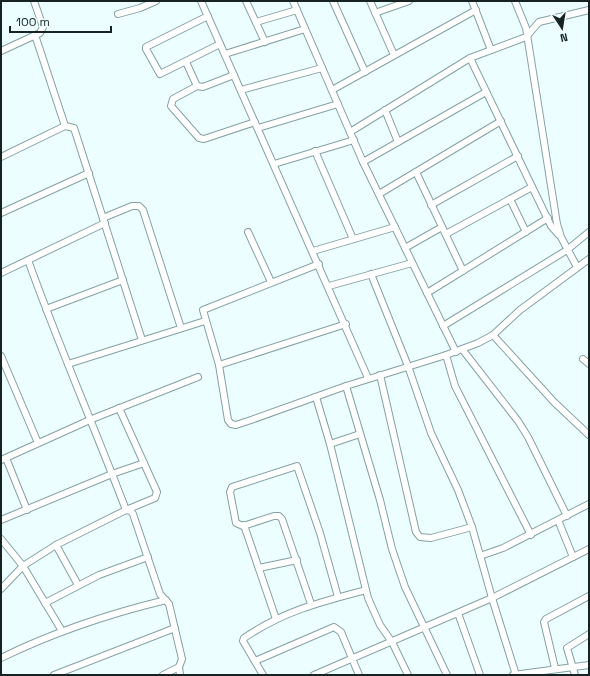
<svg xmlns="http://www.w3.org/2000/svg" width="590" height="676" viewBox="0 0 590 676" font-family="'Space Grotesk',sans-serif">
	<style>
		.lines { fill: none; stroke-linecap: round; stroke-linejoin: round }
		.street-casing { stroke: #85a1a2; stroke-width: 8 }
		.street { stroke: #fff; stroke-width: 6 }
	</style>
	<rect width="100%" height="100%" fill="#ecfeff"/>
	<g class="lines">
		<g class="street-casing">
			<g id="street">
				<path d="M201,1L368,378"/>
				<path d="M246,1L265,42"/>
				<path d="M293,1L363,162L456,352"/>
				<path d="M333,1L365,72"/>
				<path d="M370,1L394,55"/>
				<path d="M472,1L491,50"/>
				<path d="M515,1L526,28L557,224L561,237L577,267"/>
				<path d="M375,13L409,1"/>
				<path d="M118,14L140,8L156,1"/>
				<path d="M208,16L146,47V49L160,74L220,44"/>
				<path d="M256,22L297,10"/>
				<path d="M35,35L65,126"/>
				<path d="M1,51L40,33L43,27L34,1"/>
				<path d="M225,54L305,29"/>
				<path d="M470,58L551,226L559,235"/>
				<path d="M186,62L197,86"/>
				<path d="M234,75L203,87L197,86L173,99L171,106L199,138L204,139L255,122"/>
				<path d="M241,90L322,68"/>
				<path d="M332,90L476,10"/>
				<path d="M385,110L398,142"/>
				<path d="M258,128L338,104"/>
				<path d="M350,132L470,58L526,37L539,22L589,10"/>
				<path d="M315,151L353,239"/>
				<path d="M1,157L65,126L74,128L142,340"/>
				<path d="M363,162L486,92"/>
				<path d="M274,164L354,140"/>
				<path d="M416,172L463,271"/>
				<path d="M379,194L501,121"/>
				<path d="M510,199L526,232"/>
				<path d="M431,205L518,156"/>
				<path d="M1,213L89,173"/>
				<path d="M103,218L132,206H139L143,210L181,328"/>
				<path d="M248,232L271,282"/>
				<path d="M446,234L532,187"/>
				<path d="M405,248L442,227"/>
				<path d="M313,251L395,227"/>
				<path d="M28,260C58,344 94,426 126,510L131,511L133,514L160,594L169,604L182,659L179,667L180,675"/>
				<path d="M319,264L203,310L219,365L228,420L231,424L236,425L251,420L346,386L446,355L478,343L493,335L520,310L589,259"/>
				<path d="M1,273L105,223"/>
				<path d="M371,274L408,366L431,433L458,490L472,527L492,598L516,675"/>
				<path d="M329,286L412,263"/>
				<path d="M427,293L548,218"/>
				<path d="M46,309L123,280"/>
				<path d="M443,326L567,250L589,232"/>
				<path d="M493,335L554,402L589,435"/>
				<path d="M462,349L518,421L528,437L567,516"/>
				<path d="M446,355L455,386L531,535"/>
				<path d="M1,356L38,443"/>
				<path d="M583,359L589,364"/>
				<path d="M68,364L205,321"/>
				<path d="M219,365L346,324"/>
				<path d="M380,375L416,532L420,537L431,538L472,527"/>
				<path d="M346,386L380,500L392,549L405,587L447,675"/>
				<path d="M316,397L330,444L368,598L380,625L392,642L408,675"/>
				<path d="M330,444L360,434"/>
				<path d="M6,458L27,510"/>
				<path d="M1,460L92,419L198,377"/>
				<path d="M1,520L112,474L144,463"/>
				<path d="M558,520L573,557"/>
				<path d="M244,525L276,619"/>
				<path d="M1,539L23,566L62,631"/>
				<path d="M56,545L78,585"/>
				<path d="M480,556L503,548L589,504"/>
				<path d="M259,568L297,560"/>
				<path d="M1,589L23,566L56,545L126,510L155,498L157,492L119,408"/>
				<path d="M45,603L99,575L148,557"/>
				<path d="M311,604L282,519L279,516H274L243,526L236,523L230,492L232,487L297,466L320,533L338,597"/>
				<path d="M458,613L480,675"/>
				<path d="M1,658C54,632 108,614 166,600"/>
				<path d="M255,661L334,627L341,632L359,675"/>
				<path d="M555,668L544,622L546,619L589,596"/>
				<path d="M54,675L175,628"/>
				<path d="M163,675L179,667"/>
				<path d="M263,675L243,641L244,638C284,611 320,602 366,590"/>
				<path d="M314,675L492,598L589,549"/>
				<path d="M513,675L589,665"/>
				<path d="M575,675L567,648L589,634"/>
			</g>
		</g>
		<use href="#street" class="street"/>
	</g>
	<rect width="590" height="676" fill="none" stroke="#172323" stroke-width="4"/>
	<g transform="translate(562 28) rotate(168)" stroke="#ecfeff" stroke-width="3" paint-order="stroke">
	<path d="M0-3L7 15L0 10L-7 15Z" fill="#172323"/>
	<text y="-6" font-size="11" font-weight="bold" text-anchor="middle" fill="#172323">N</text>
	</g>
	<path d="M10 26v6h101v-6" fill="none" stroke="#172323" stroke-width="2"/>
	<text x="16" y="26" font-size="12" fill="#172323" stroke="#ecfeff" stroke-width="3" paint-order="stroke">100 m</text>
</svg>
